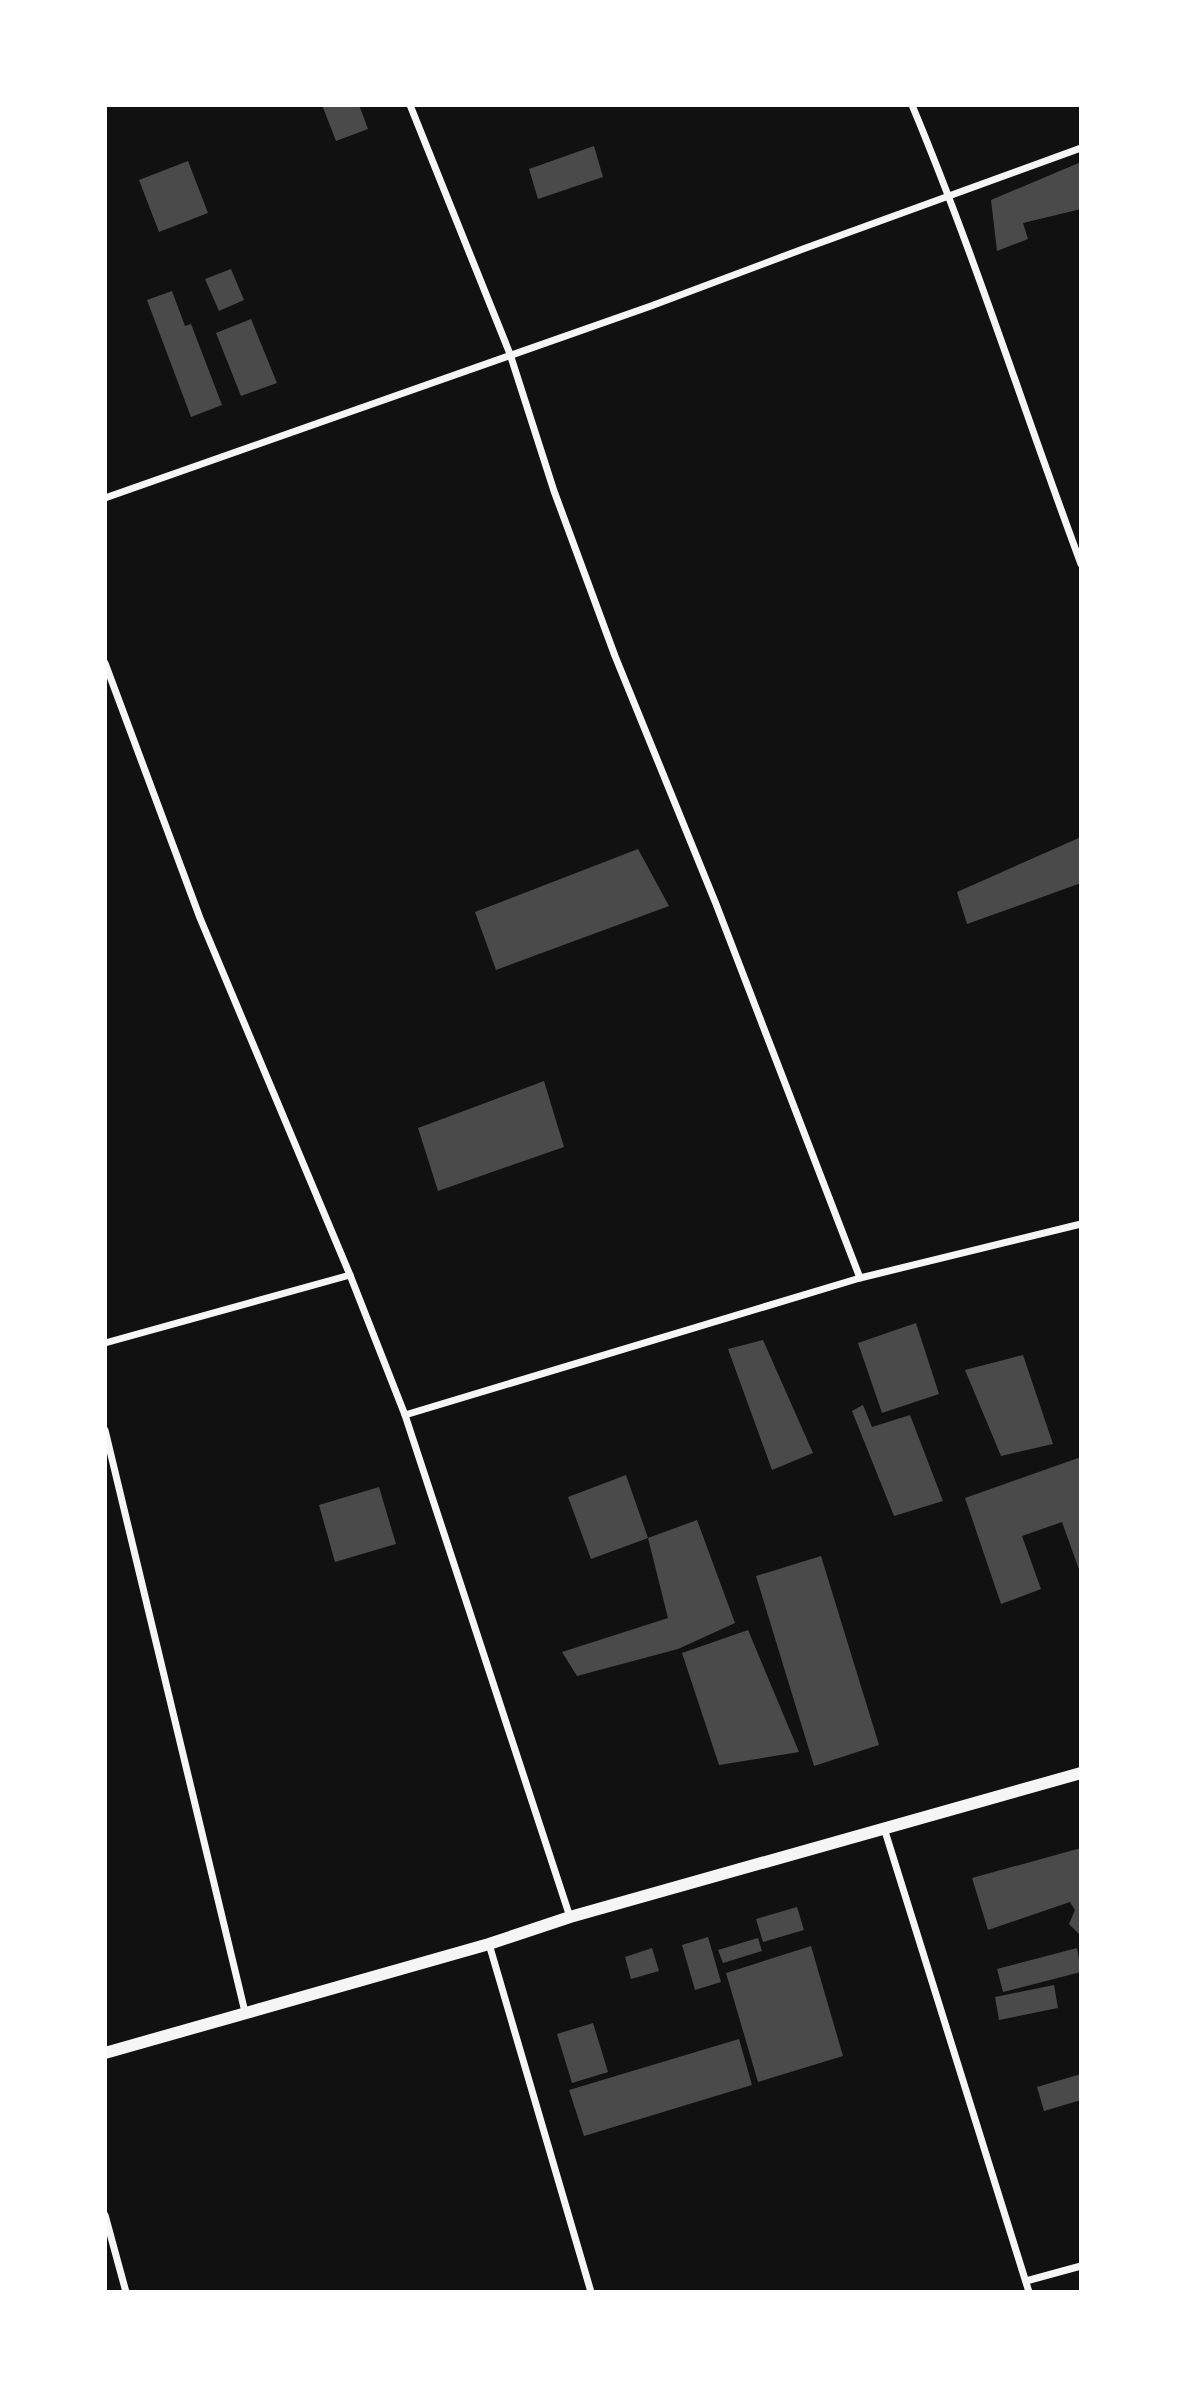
<svg xmlns="http://www.w3.org/2000/svg" width="1186" height="2397" viewBox="0 0 1186 2397" font-family="Montserrat,sans-serif">
	<style>
		.building { fill: #4a4a4a }
		.lines { fill: none; stroke-linecap: round; stroke-linejoin: round }
		.minor { stroke: #f5f5f5; stroke-width: 7 }
		.tertiary { stroke: #f5f5f5; stroke-width: 12 }
	</style>
	<rect width="100%" height="100%" fill="#111"/>
	<g class="building">
		<path d="M322,105H359L368,129L336,141Z"/>
		<path d="M594,146L603,177L538,199L529,169Z"/>
		<path d="M188,161L208,213L159,232L139,180Z"/>
		<path d="M1081,162V209L1023,223L1028,239L997,251L991,200Z"/>
		<path d="M231,269L244,300L219,311L205,279Z"/>
		<path d="M172,291L185,326L191,324L222,405L191,417L147,300Z"/>
		<path d="M251,319L277,383L241,396L216,333Z"/>
		<path d="M1081,837V883L967,924L957,892Z"/>
		<path d="M638,849L669,906L496,970L475,912Z"/>
		<path d="M544,1081L564,1147L438,1191L418,1128Z"/>
		<path d="M916,1323L939,1394L882,1413L858,1343Z"/>
		<path d="M763,1340L813,1453L772,1470L728,1349Z"/>
		<path d="M1023,1355L1053,1444L1001,1456L965,1370Z"/>
		<path d="M863,1405L872,1427L910,1415L943,1501L894,1516L852,1411Z"/>
		<path d="M1081,1457V1575L1062,1522L1022,1536L1041,1589L1001,1604L965,1498Z"/>
		<path d="M626,1475L648,1538L591,1559L568,1497Z"/>
		<path d="M379,1487L396,1544L335,1562L319,1505Z"/>
		<path d="M697,1520L735,1623L678,1649L577,1676L562,1652L668,1618L648,1538Z"/>
		<path d="M821,1556L879,1745L814,1766L756,1576Z"/>
		<path d="M748,1630L799,1752L719,1765L682,1653Z"/>
		<path d="M1081,1848V1936L1069,1924L1075,1910L1070,1902L988,1930L972,1878Z"/>
		<path d="M797,1907L804,1930L763,1942L756,1919Z"/>
		<path d="M708,1937L721,1982L695,1990L682,1945Z"/>
		<path d="M758,1938L762,1951L723,1963L718,1950Z"/>
		<path d="M811,1946L843,2056L758,2082L726,1973Z"/>
		<path d="M652,1948L659,1971L631,1979L625,1957Z"/>
		<path d="M1077,1948L1081,1972L1003,1992L997,1969Z"/>
		<path d="M1054,1985L1058,2008L999,2020L995,1997Z"/>
		<path d="M593,2023L608,2072L572,2083L557,2034Z"/>
		<path d="M739,2039L752,2085L584,2136L569,2090Z"/>
		<path d="M1081,2074V2100L1044,2111L1037,2087Z"/>
	</g>
	<g class="lines">
		<g class="minor">
			<path d="M410,105L510,354L554,491L615,656L716,904L860,1278"/>
			<path d="M912,105C975,256 1024,411 1081,564"/>
			<path d="M105,498L651,306L803,249L1081,148"/>
			<path d="M105,663L200,918L350,1275L405,1415L570,1917"/>
			<path d="M105,1343L350,1275"/>
			<path d="M405,1415L860,1278L1081,1224"/>
			<path d="M105,1430L245,2012"/>
			<path d="M884,1828L1029,2292"/>
			<path d="M489,1944L591,2292"/>
			<path d="M105,2215L126,2292"/>
			<path d="M1026,2281L1081,2266"/>
		</g>
		<path class="tertiary" d="M105,2053L489,1944L570,1917L1081,1773"/>
	</g>
	<rect width="1186" height="2397" fill="none" stroke="#ffffff" stroke-width="214"/>
</svg>
